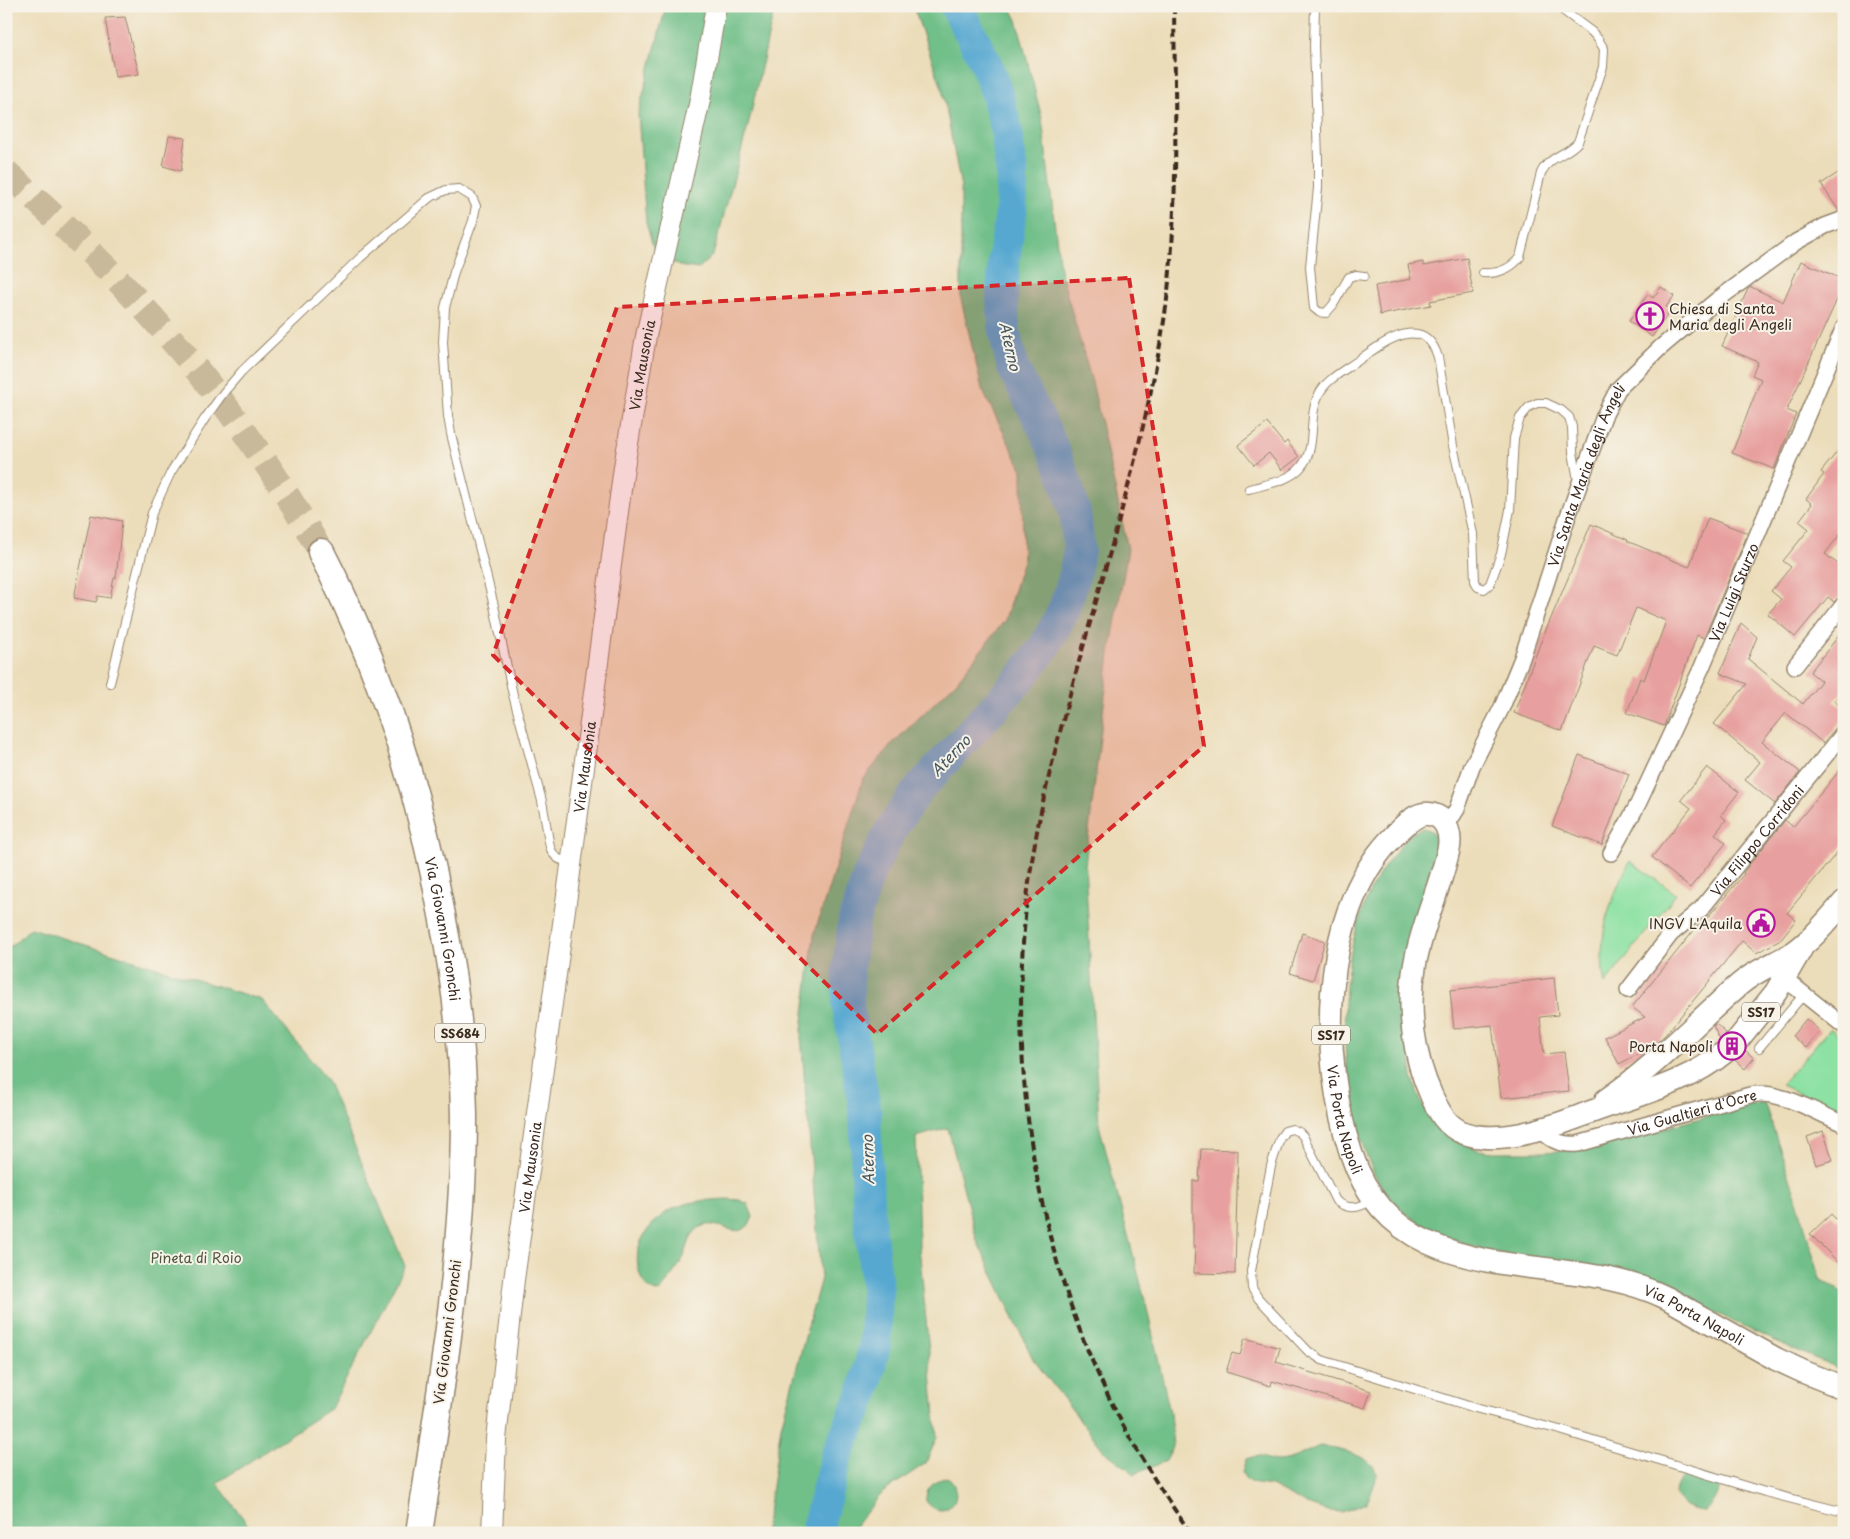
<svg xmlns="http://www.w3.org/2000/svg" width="1850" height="1539" viewBox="0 0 1850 1539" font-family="'Playpen Sans',sans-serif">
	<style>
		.green { fill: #8ce1a3; stroke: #648660 }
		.forest { fill: #71bf89; stroke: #567454 }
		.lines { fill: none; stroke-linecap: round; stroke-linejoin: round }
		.river { stroke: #56a8d1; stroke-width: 32 }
		.building { fill: #e7a09f }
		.highway-tunnel { stroke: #c9b99b; stroke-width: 26; stroke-dasharray: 26 13; stroke-linecap: butt }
		.lane-casing { stroke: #94846c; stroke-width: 10 }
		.street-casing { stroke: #94846c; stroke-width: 18 }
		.secondary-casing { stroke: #94846c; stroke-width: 22 }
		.primary-casing { stroke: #94846c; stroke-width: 25 }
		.highway-casing { stroke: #94846c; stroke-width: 29 }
		.lane { stroke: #fff; stroke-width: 8 }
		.street { stroke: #fff; stroke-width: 15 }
		.secondary { stroke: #fff; stroke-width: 20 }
		.primary { stroke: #fff; stroke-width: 22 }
		.highway { stroke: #fff; stroke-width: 26 }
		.rail { stroke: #3b2a1e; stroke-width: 4; stroke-dasharray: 8 4; stroke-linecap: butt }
		.marked { fill: #d62828; fill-opacity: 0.2; stroke: #d62828; stroke-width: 4; stroke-dasharray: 10 6; stroke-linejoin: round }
		.labels { text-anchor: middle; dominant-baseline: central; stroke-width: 4; stroke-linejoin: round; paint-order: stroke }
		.shield { fill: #f7f3e8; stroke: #73665b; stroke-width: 1 }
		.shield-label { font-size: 12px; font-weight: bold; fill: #3b2a1e }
		.poi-label { font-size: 14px; fill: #3b2a1e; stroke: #f7f3e8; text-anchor: end }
		.street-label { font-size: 14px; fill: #3b2a1e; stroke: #f7f3e8 }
		.park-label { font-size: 14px; fill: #4f583f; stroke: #f7f3e8 }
		.water-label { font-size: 15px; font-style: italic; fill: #44565d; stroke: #f7f3e8 }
	</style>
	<rect width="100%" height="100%" fill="#f7f3e8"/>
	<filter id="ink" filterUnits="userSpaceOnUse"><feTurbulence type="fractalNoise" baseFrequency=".02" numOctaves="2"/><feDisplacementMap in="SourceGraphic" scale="10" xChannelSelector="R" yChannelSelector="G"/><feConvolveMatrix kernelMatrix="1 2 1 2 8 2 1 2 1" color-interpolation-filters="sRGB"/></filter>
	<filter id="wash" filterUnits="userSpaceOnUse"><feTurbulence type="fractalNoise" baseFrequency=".0096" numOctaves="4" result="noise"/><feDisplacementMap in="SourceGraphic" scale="20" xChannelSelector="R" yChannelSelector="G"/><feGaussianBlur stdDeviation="1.12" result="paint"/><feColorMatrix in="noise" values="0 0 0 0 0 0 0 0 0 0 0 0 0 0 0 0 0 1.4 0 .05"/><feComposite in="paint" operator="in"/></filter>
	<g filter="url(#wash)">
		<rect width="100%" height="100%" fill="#ecddba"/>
		<g class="green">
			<path d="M1630,861L1676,894L1605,984C1596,939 1609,901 1630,861Z"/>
			<path d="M1830,1028L1844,1039V1112L1827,1106L1781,1085Z"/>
		</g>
		<g class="forest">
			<path d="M666,6H775L748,126L713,255L698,269L679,266L654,250L646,223L638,114Z"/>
			<path d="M913,6H1010L1017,20L1042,119L1060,270L1093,386L1128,549L1110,653L1085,865L1099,1125L1145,1300L1170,1413L1173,1447L1166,1461L1135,1474L1104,1451L1033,1359L977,1241L948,1128L916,1137L919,1246L937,1437L926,1463L882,1493L856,1525L853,1533H765L781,1426L821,1278L801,1037L814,935L863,779L893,743L957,681L1005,620L1023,560L1022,470L982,389L961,299V187L942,88Z"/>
			<path d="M1424,828L1433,832L1436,840V850L1416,916L1409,946L1412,1077L1421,1102L1438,1127L1466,1145L1479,1150L1493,1152H1545L1594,1148L1743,1106L1764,1102L1794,1190L1820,1279L1844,1293V1371L1746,1328L1676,1292L1481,1249C1448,1238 1416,1227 1392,1200C1377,1185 1369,1163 1362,1143C1336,1061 1334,928 1391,858C1399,847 1410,831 1424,828Z"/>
			<path d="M31,928L262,1000L327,1080L405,1266L331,1408L217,1483L254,1533H6V950Z"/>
			<path d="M727,1199L739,1200L748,1204L753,1217C742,1244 724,1222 706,1225C688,1229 689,1250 681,1262C675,1272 667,1281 661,1291L656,1292C647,1288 645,1286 641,1277C630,1250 645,1227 667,1212C684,1201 708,1200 727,1199Z"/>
			<path d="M1320,1446C1335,1449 1372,1454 1376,1473C1377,1482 1370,1495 1366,1503L1342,1512L1328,1511L1304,1503L1271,1486L1251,1483L1245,1478L1242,1472L1246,1459C1261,1453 1264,1460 1278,1461C1292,1461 1307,1451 1320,1446Z"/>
			<path d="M1690,1473C1704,1477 1727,1478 1716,1498C1713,1504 1710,1507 1705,1511C1693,1511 1681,1505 1675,1494C1675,1486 1681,1476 1690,1473Z"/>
			<path d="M946,1477C970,1492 945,1526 926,1501C925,1488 935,1481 946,1477Z"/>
		</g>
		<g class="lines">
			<path class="river" d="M817,1533L820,1518L836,1457L863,1394L875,1344L877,1289L868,1206L865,1110L848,1006V969L854,920L869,874L890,831L917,791L1020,679L1045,646L1063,611L1073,582L1079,551L1075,512L1063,473L1047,435L1013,368L1005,335L1002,300L1004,259L1011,213L1012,175L1006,128L997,94L985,61L956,6"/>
		</g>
		<g id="blocks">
			<g class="building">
				<path d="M125,17L139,74L115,77L105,18Z"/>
				<path d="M169,136L185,138L181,171L163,166Z"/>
				<path d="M1844,169V210L1839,211L1821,184Z"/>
				<path d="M1467,258L1473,293L1430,301L1431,305L1380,315L1375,286L1411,279L1408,265L1423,262L1424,266Z"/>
				<path d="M1801,261L1844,280V284L1787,410L1796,414L1774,469L1732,453L1761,379L1752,375L1758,362L1722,346L1748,289L1751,287L1783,302Z"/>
				<path d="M1661,287L1674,296L1666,307L1671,310L1652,337L1629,321L1648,294L1653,298Z"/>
				<path d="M1267,423L1284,444L1287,441L1299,457L1282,470L1269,453L1254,465L1238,445Z"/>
				<path d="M1844,443V529L1825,554L1844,569V595L1840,596L1834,602L1828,597L1795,637L1768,614L1781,599L1771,591L1791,567L1783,561L1809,529L1799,521L1812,504L1806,499L1824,474L1821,472Z"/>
				<path d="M91,515L122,521L116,578H114L110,598L98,596L96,602L74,598Z"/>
				<path d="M1708,518L1748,533L1704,638L1697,635L1664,726L1627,713L1640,678L1644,680L1666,621L1636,608L1617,655L1594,646L1562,731L1514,713L1540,644L1591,524L1628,540L1627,541L1689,567Z"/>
				<path d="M1741,623L1757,637L1748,659L1803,704L1821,681L1810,672L1844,629V689L1834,701L1844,709V718L1823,743L1786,713L1762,742L1800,772L1775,804L1745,780L1760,762L1714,724L1747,684L1720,673Z"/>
				<path d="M1579,755L1629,774L1602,845L1552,826Z"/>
				<path d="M1844,765V844L1787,913L1796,920L1779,941L1756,953L1742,941L1666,1034L1652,1047L1619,1064L1605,1037L1645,1017L1632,1007L1700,923L1702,924L1744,874L1743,873L1785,820L1793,827Z"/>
				<path d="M1707,767L1739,792L1721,815L1726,820L1715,834L1726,843L1690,888L1652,857L1691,808L1681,800Z"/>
				<path d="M1302,933L1325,941L1313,980L1290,973Z"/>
				<path d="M1554,978L1558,1015L1540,1017L1544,1054L1564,1052L1569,1091L1501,1098L1492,1025L1454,1029L1450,990Z"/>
				<path d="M1806,1019L1820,1031L1806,1048L1792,1036Z"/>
				<path d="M1716,1024L1726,1033L1724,1038L1720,1040L1713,1026Z"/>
				<path d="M1746,1051L1754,1058L1745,1069L1735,1060L1738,1055Z"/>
				<path d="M1823,1131L1833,1160L1816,1165L1807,1137Z"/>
				<path d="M1201,1149L1238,1150L1235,1274L1194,1273L1195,1245H1193V1181H1199Z"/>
				<path d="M1831,1214L1844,1227V1268L1810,1234Z"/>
				<path d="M1245,1338L1280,1348L1276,1362L1371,1391L1365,1408L1272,1381L1271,1386L1226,1372L1232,1353L1240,1355Z"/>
			</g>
		</g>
	</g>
	<g filter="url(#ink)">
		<use href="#blocks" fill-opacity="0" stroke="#94846c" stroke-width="1"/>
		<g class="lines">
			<path class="highway-tunnel" d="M6,172C64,225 120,279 171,339C228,404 278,477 321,552"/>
			<g class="lane-casing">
				<g id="lane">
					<path d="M1315,6L1314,46L1318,158V188L1310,267L1314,308L1319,312L1326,313L1333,305L1349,277L1356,275L1364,276"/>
					<path d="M1483,273C1497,274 1511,269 1520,257L1541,173C1549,156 1567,155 1578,142L1603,67L1604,49L1598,39L1592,32L1557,6"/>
					<path d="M1249,489C1266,484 1290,481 1301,467C1318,447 1307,417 1319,394C1326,380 1343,371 1356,362C1380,345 1423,310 1438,357L1453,446L1473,534L1475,581L1478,587L1484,589L1490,584L1501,554L1510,510L1514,438L1520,418L1529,407L1537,403H1546L1561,410L1569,417L1572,427L1573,452L1578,480"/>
					<path d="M110,683L152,513L171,472L204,420L224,392L242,371L360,258L429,198L446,190L459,189L472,197L476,206L473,221L454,272L445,308L443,342L448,416L451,434L494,606L513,695L542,801L550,847C554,858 560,861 571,862"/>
					<path d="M1759,1048L1804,994"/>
					<path d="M1371,1200C1359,1209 1348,1210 1336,1201L1303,1136L1299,1132L1292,1129L1285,1131L1280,1138L1271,1166L1251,1271L1252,1288L1258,1298L1308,1351L1322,1360L1475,1408L1560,1430L1765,1492L1844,1512"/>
				</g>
			</g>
			<g class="street-casing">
				<g id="street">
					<path d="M1795,666L1844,604"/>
					<path id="s1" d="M1445,824L1452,817L1457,809L1472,766L1502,707L1522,658L1567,519L1604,416L1618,389L1660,348L1717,300L1796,242L1825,226L1844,219"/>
					<path id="s2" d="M1611,853L1638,804L1702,667L1844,327"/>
					<path d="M1778,975L1795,987L1844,1026"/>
					<path id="s3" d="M1628,990L1671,934L1701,909L1844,733"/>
					<path id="s4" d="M1542,1130C1551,1142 1563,1145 1578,1144L1750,1095C1779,1089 1817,1113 1844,1124"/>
				</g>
			</g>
			<g class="secondary-casing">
				<g id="secondary">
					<path id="s5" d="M492,1533L496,1439L514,1280L570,873L624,467L646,336L700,100L716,6"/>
				</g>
			</g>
			<g class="primary-casing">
				<g id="primary">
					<path d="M1736,1042L1776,992L1801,949"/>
					<path id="s6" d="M1726,1051C1685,1086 1627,1097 1578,1117C1546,1129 1498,1145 1464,1133C1447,1127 1439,1112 1432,1097C1413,1056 1407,1008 1415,964C1422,924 1441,887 1449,847C1451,833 1446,816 1429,814C1414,812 1400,830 1390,840C1319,916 1320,1059 1351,1153C1399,1299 1560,1245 1667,1298L1776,1359L1804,1372L1844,1388"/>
					<path d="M1606,1100C1655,1067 1696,1022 1740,984C1756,970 1775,964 1793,953C1812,940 1828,920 1844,902"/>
				</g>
			</g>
			<g class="highway-casing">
				<g id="highway">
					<path id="s7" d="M321,552C380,666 419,789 442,915C455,981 463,1048 464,1116C464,1256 440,1395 419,1533"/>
				</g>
			</g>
			<use href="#lane" class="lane"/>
			<use href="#street" class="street"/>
			<use href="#secondary" class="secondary"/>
			<use href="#primary" class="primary"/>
			<use href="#highway" class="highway"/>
			<path class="rail" d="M1174,6C1175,115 1180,232 1161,339C1134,493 1080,640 1045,793C1003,975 1016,1172 1086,1346C1113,1413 1149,1475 1191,1533"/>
		</g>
	</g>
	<path class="marked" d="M1129,278L1204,746L877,1034L493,655L617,307Z"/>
	<defs>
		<g id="church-ring" transform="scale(1.4375)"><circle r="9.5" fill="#f7f3e8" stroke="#b5179e" stroke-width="1.5"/><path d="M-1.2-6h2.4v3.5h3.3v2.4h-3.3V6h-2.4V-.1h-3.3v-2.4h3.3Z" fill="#b5179e"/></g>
		<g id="civic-ring" transform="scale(1.4375)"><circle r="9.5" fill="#f7f3e8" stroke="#b5179e" stroke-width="1.5"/><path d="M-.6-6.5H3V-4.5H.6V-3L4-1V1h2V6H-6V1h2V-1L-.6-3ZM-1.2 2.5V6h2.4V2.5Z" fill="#b5179e"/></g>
		<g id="building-ring" transform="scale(1.4375)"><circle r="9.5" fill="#f7f3e8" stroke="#b5179e" stroke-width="1.5"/><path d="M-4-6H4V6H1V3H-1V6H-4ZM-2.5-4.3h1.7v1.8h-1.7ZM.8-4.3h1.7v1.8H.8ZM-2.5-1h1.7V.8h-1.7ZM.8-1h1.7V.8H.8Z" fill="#b5179e"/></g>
	</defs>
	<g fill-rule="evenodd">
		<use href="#church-ring" x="1650" y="316"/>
		<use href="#civic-ring" x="1761" y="923"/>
		<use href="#building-ring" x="1732" y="1046"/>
	</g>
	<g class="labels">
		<g class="shield">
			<rect x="1742" y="1002.5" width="38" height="19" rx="4"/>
			<rect x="435" y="1023.5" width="50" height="19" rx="4"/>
			<rect x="1312" y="1025.5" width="38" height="19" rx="4"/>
		</g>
		<g class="shield-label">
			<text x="1761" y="1012">SS17</text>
			<text x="460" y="1033">SS684</text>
			<text x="1331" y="1035">SS17</text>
		</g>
		<g class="poi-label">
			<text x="1669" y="308" text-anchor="start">Chiesa di Santa<tspan x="1669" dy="16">Maria degli Angeli</tspan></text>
			<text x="1742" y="923">INGV L'Aquila</text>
			<text x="1713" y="1046">Porta Napoli</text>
		</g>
		<g class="street-label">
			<text stroke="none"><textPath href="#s5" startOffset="1178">Via Mausonia</textPath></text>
			<text stroke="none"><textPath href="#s1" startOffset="378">Via Santa Maria degli Angeli</textPath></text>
			<text stroke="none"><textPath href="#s2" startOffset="288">Via Luigi Sturzo</textPath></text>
			<text stroke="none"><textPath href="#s5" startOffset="772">Via Mausonia</textPath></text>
			<text stroke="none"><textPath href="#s3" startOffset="198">Via Filippo Corridoni</textPath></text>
			<text stroke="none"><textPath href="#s7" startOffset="398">Via Giovanni Gronchi</textPath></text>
			<text stroke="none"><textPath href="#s4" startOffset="159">Via Gualtieri d'Ocre</textPath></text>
			<text stroke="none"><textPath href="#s6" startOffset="974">Via Porta Napoli</textPath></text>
			<text stroke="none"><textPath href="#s5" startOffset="368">Via Mausonia</textPath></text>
			<text stroke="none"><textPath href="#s6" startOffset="1408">Via Porta Napoli</textPath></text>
			<text transform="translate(447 1332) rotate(-83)">Via Giovanni Gronchi</text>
		</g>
		<g class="park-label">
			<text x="196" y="1257">Pineta di Roio</text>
		</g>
		<g class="water-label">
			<text transform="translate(1011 346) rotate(77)">Aterno</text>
			<text transform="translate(950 755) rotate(-47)">Aterno</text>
			<text transform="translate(867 1160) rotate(-92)">Aterno</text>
		</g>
	</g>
	<rect width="1850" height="1539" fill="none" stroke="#f7f3e8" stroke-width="25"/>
</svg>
